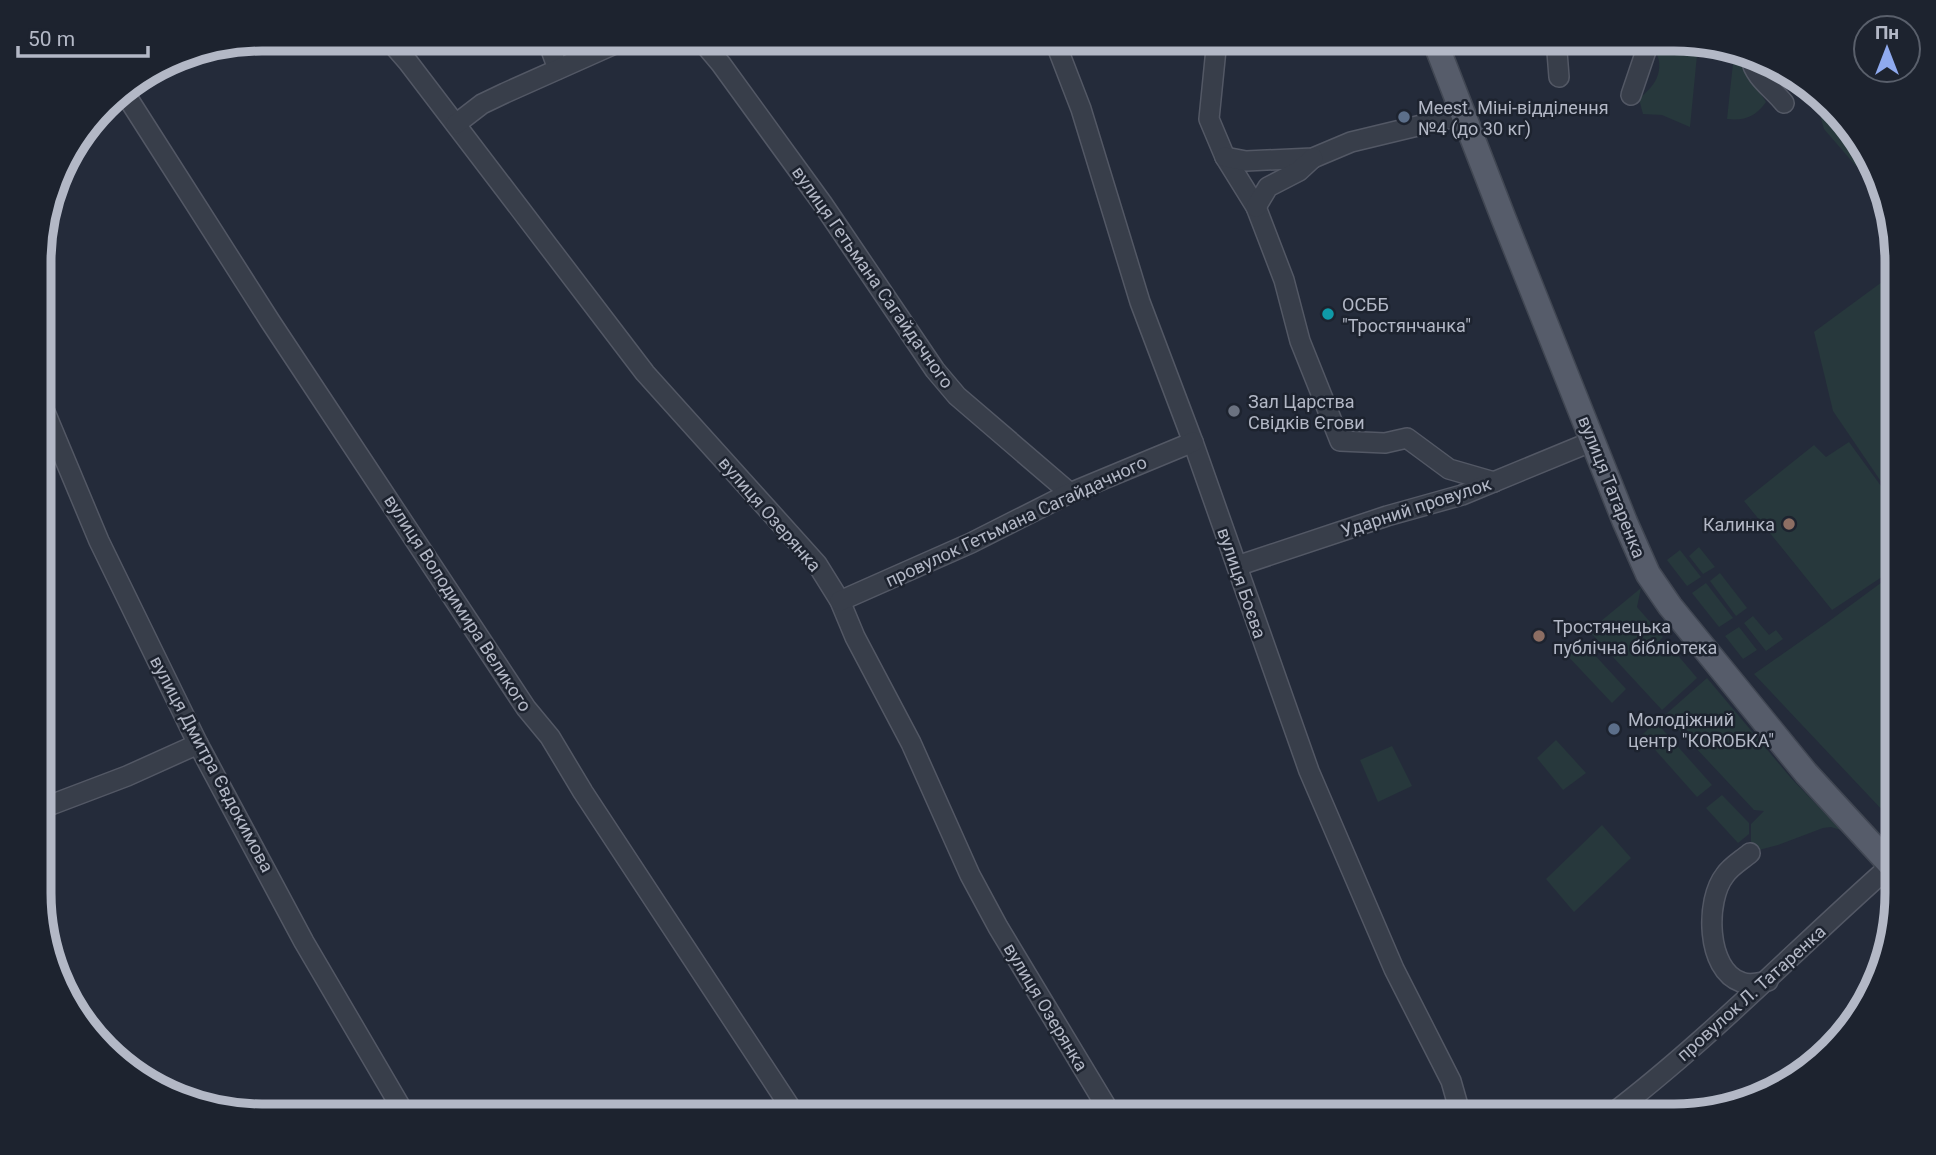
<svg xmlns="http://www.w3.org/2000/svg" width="1936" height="1155" viewBox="0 0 1936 1155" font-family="Roboto,sans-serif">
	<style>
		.green { fill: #27383c }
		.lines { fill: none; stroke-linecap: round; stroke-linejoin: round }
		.minor-casing { stroke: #535865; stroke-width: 22 }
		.major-casing { stroke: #414753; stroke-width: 27 }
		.minor { stroke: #383e4a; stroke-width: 19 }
		.major { stroke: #565c6a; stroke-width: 24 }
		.service-dot { fill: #5c6f8a; stroke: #1d232f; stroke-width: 2.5 }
		.culture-dot { fill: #0f9aa8; stroke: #1d232f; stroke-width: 2.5 }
		.worship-dot { fill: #6b7280; stroke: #1d232f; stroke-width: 2.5 }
		.education-dot { fill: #8d6e63; stroke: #1d232f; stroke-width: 2.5 }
		.labels { text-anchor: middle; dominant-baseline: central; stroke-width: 5; stroke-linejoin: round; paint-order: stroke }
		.poi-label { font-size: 18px; fill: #b3b8c6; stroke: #1d232f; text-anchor: start }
		.street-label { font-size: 18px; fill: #b3b8c6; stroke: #1d232f }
		.rim { fill: none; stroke: #b3b8c6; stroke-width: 9 }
	</style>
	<rect width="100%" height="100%" fill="#242b3a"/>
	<g class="green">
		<path d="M1655,39H1675L1698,45L1690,127L1662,115L1643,114L1639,99C1651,88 1661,79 1659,61C1657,52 1653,47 1655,39Z"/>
		<path d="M1734,54L1739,56L1744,69L1766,102C1756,116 1746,121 1727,119Z"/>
		<path d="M1824,104L1860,138L1871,171L1856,166L1824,129L1819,112Z"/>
		<path d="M1897,271V505L1833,411L1814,332Z"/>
		<path d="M1849,442L1897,508V567L1832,610L1744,501L1814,445L1826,457Z"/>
		<path d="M1699,547L1715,567L1703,574L1689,556Z"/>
		<path d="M1680,550L1701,577L1687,586L1667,560Z"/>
		<path d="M1897,571V821L1887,811L1885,813L1754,674L1828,622Z"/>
		<path d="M1720,573L1747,608L1736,616L1710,581Z"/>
		<path d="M1706,583L1733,618L1719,627L1692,593Z"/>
		<path d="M1641,588L1637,607L1663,637L1656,644L1663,652L1670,646L1697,678L1662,710L1589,631Z"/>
		<path d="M1753,616L1769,635L1776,630L1783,639L1766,651L1744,623Z"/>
		<path d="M1739,627L1757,650L1743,659L1725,636Z"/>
		<path d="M1580,639L1626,689L1612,703L1565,653Z"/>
		<path d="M1707,678L1791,778L1841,830L1831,827L1823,828L1778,845L1751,852V824L1764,811L1754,810L1665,715Z"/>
		<path d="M1656,722L1712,785L1697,797L1642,735Z"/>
		<path d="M1556,740L1586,773L1563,790L1537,758Z"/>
		<path d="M1392,746L1412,786L1378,802L1360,760Z"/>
		<path d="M1722,795L1749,823V834L1738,843L1706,808Z"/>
		<path d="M1602,825L1631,858L1574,912L1546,879Z"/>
	</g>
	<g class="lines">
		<g class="minor-casing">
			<g id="minor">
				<path d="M388,39L408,62L645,373L817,564L840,601L855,637L911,743L970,875L998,927L1112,1116"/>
				<path d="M547,39L558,69"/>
				<path d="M700,39L721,64L822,203L935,370L957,396L1070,493"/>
				<path d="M1054,39L1081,109L1140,302L1193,442L1309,771L1394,969L1451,1081L1461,1116"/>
				<path d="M1217,39L1209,119L1225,157L1256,207L1284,280L1300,341L1340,441L1385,443L1407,438L1449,469L1494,482"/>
				<path d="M1556,39L1559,77"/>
				<path d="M1751,59C1754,77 1773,89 1784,103"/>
				<path d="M122,89L270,321L526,708L550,737L583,792L796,1116"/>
				<path d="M1631,95L1650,39"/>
				<path d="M456,124L482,104L505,93L626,39"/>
				<path d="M1225,157L1246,161L1313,158L1351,142L1463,115"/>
				<path d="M1256,207L1268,187L1299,171L1313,158"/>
				<path d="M40,400L99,541L198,744L304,942L406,1116"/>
				<path d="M1237,566L1387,516L1462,495L1593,441"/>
				<path d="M840,601L971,543L1070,493L1193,442"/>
				<path d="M40,809L127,776L198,744"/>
				<path d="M1750,853C1742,860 1731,866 1725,875C1705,900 1706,970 1741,982C1750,986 1758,983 1768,981"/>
				<path d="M1609,1116C1709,1040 1796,949 1890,866"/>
			</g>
		</g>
		<g class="major-casing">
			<path id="major" d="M1434,39L1503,217L1625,522L1648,574L1670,606L1806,773L1897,872"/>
		</g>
		<use href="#minor" class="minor"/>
		<use href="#major" class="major"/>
	</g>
	<g class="service-dot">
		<circle cx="1404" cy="117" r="7"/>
		<circle cx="1614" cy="729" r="7"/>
	</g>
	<circle class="culture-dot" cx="1328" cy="314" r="7"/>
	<circle class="worship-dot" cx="1234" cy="411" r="7"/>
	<g class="education-dot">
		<circle cx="1789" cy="524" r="7"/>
		<circle cx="1539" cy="636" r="7"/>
	</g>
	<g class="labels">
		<g class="poi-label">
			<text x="1418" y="107">Meest. Міні-відділення<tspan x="1418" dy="21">№4 (до 30 кг)</tspan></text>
			<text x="1342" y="304">ОСББ<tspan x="1342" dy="21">"Тростянчанка"</tspan></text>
			<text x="1248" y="401">Зал Царства<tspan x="1248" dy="21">Свідків Єгови</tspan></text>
			<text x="1775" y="524" text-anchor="end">Калинка</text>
			<text x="1553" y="626">Тростянецька<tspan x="1553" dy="21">публічна бібліотека</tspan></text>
			<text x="1628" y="719">Молодіжний<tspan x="1628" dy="21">центр "КОRОБКА"</tspan></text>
		</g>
		<g class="street-label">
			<text transform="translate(873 277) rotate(55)">вулиця Гетьмана Сагайдачного</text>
			<text transform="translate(1612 487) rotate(68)">вулиця Татаренка</text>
			<text transform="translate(1416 507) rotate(-18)">Ударний провулок</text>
			<text transform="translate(770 514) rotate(49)">вулиця Озерянка</text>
			<text transform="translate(1016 521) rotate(-25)">провулок Гетьмана Сагайдачного</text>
			<text transform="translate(1242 583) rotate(71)">вулиця Боєва</text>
			<text transform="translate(458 603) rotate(57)">вулиця Володимира Великого</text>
			<text transform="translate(212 764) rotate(62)">вулиця Дмитра Євдокимова</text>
			<text transform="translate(1751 993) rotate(-42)">провулок Л. Татаренка</text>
			<text transform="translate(1046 1007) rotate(59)">вулиця Озерянка</text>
		</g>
	</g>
	<path d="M0 0H1936V1155H0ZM262 51H1674A211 211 0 0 1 1885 262V893A211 211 0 0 1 1674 1104H262A211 211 0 0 1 51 893V262A211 211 0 0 1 262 51Z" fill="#1d232f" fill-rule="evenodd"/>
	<path class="rim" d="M262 51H1674A211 211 0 0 1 1885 262V893A211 211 0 0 1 1674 1104H262A211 211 0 0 1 51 893V262A211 211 0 0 1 262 51Z"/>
	<g transform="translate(1887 49)"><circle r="33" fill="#1d232f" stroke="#595f6b" stroke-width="2"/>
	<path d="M0-5L12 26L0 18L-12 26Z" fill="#8faaef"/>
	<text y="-10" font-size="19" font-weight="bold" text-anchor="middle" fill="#b3b8c6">Пн</text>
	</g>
	<path d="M18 46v10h130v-10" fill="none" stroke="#b3b8c6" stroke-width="3.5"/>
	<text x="28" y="46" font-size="21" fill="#b3b8c6" stroke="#1d232f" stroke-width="5" paint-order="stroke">50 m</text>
</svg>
